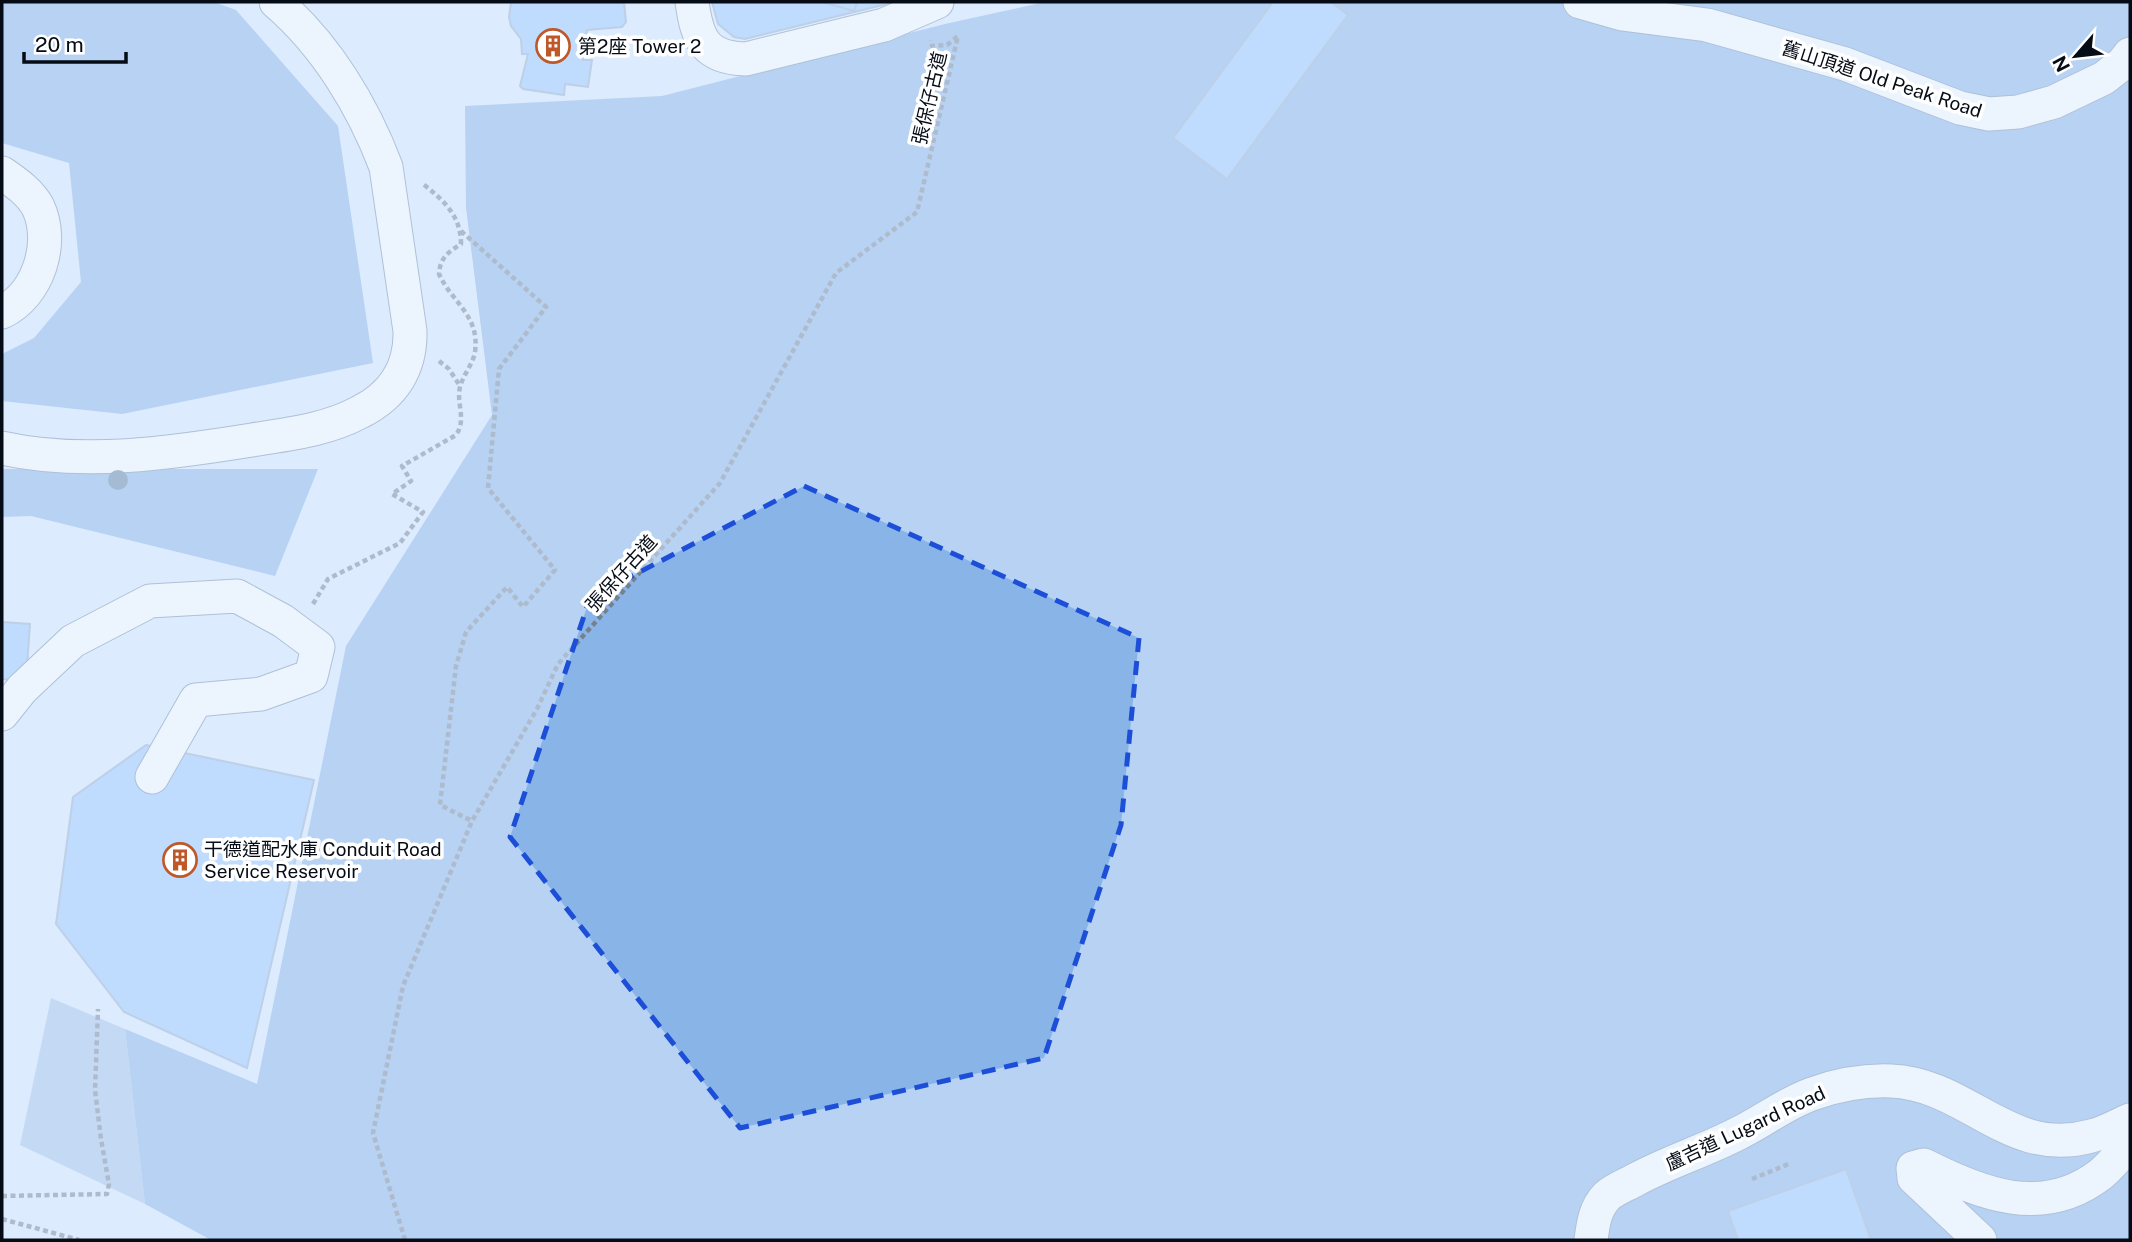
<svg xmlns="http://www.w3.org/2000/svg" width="2132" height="1242" viewBox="0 0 2132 1242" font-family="'Public Sans','Noto Sans TC',sans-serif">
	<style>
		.green { fill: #a7c5e9 }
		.forest { fill: #89b4e7 }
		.building { fill: #9cc8fc; stroke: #97afcc; stroke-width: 2 }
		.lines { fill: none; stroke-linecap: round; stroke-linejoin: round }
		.minor-casing { stroke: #778eaa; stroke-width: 35 }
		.path { stroke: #768190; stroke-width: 4.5; stroke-dasharray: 5 3.5; stroke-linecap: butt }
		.minor { stroke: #fff; stroke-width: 33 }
		.tree { fill: #6381a2 }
		.marked { fill: none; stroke: #1d4ed8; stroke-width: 5; stroke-dasharray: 14 9; stroke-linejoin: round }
		.labels { text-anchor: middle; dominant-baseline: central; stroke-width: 7; stroke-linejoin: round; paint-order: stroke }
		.poi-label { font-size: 19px; fill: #050c16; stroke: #fff; text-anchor: start }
		.street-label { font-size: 19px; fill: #050c16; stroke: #fff }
	</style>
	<rect width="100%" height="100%" fill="#dcebfd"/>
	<path class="green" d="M51,998L125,1029L145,1204L20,1145Z"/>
	<g class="forest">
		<path d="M2,2H214L236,10L338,126L373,363L122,414L2,401V354L34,338L81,282L69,163L2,143Z"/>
		<path d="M1045,2H2130V1240H211L145,1204L125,1029L257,1084L346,646L492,415L466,208L465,106L662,96L945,24Z"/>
		<path d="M2,469H318L275,576L31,516L2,517Z"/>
	</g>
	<g class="building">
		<path d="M511,2H624L626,22L622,27L587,30L583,60H592L588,87L565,84L564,95L523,89L520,86L528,54H522L521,39L511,26L509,17Z"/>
		<path d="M712,2H895L745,39L734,37L718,24Z"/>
		<path d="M822,2H857L854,11Z"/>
		<path d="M1273,2H1331L1348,15L1227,179L1173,138Z"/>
		<path d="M2,622L30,624L26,681L2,679Z"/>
		<path d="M146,745L314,780L247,1068L124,1012L56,924L73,797Z"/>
		<path d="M1846,1169L1871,1240H1738L1728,1211Z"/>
	</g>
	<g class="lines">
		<g class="minor-casing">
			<g id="minor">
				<path d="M692,2C697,39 705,58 746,59L884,25L937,2"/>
				<path d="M1580,2L1622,14L1707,25L1845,64L1960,108L1989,114L2018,112L2054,102L2104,78L2123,63L2130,54"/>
				<path d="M2,173C15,182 30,192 38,207C55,243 38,295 2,312"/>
				<path d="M2,448C83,466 171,453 252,440C288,434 327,430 360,412C394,395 411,368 410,331L386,167C363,106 326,45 276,2"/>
				<path d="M2,714L22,689L73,641L150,601L237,596L283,621L318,647L311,676L261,694L196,700L152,777"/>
				<path d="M1591,1240C1593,1224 1595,1208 1607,1196C1615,1189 1626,1185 1635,1180C1668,1162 1704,1151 1737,1134C1762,1122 1786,1103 1812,1094C1837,1085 1864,1080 1891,1081C1968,1084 2009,1159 2091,1136C2105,1133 2118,1125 2130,1120"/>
				<path d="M1980,1240L1914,1178L1913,1168L1924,1165C1981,1194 2043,1219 2101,1174C2111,1166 2121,1153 2130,1143"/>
			</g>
		</g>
		<g class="path">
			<path d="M461,231L546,307L499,369L488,488L555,570L523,607L507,587L466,632L456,666L440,805L472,821"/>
			<path d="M439,361L449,369L460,386"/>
			<path d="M313,604L328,579L400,543L423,512L392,494L411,481L402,466L456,435C467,419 456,404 460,387C463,375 473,364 475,352C480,315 452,303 439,274C440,258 448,252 461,244C461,215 443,200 422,183"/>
			<path d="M1752,1179L1791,1163"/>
			<path d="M2,1196L107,1194L109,1184L101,1139L95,1090L98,1009"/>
			<path d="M2,1219L79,1240"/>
			<path d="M405,1240L373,1133L403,986L472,821L537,709L558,664L720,483L836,273L917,212L958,36L947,45L932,46L931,40"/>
		</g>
		<use href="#minor" class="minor"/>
	</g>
	<circle class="tree" cx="118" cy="480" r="10"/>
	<path d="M0 0H2132V1242H0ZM804,486L1139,638L1121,825L1044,1058L740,1128L510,837L590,598Z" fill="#dcebfd" fill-opacity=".55" fill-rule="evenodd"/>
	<path class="marked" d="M804,486L1139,638L1121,825L1044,1058L740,1128L510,837L590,598Z"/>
	<defs>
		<g id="building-ring" transform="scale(1.75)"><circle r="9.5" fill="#fff" stroke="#be5829" stroke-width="1.5"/><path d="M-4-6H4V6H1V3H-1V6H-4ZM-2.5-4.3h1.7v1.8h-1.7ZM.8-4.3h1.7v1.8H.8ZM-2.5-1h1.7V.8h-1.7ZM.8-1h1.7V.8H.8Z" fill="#be5829"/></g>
	</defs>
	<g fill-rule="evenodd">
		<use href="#building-ring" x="553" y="46"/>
		<use href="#building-ring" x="180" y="860"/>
	</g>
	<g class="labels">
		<g class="poi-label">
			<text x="578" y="46">第2座 Tower 2</text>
			<text x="204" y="849">干德道配水庫 Conduit Road<tspan x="204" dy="22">Service Reservoir</tspan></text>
		</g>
		<g class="street-label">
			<text transform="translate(1882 79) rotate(18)">舊山頂道 Old Peak Road</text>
			<text transform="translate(929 98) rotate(-77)">張保仔古道</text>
			<text transform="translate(621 573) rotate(-48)">張保仔古道</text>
			<text transform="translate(1745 1128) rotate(-25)">盧吉道 Lugard Road</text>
		</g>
	</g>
	<rect width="2132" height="1242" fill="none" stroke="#050c16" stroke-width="7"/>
	<g transform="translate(2076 56) rotate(242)" stroke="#ffffff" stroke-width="5" paint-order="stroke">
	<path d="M0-5L12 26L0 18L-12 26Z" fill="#050c16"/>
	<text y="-10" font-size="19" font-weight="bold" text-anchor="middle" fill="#050c16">N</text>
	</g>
	<path d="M24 52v10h102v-10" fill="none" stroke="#050c16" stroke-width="3.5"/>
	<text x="35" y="52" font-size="21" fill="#050c16" stroke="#ffffff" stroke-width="5" paint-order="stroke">20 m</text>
</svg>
